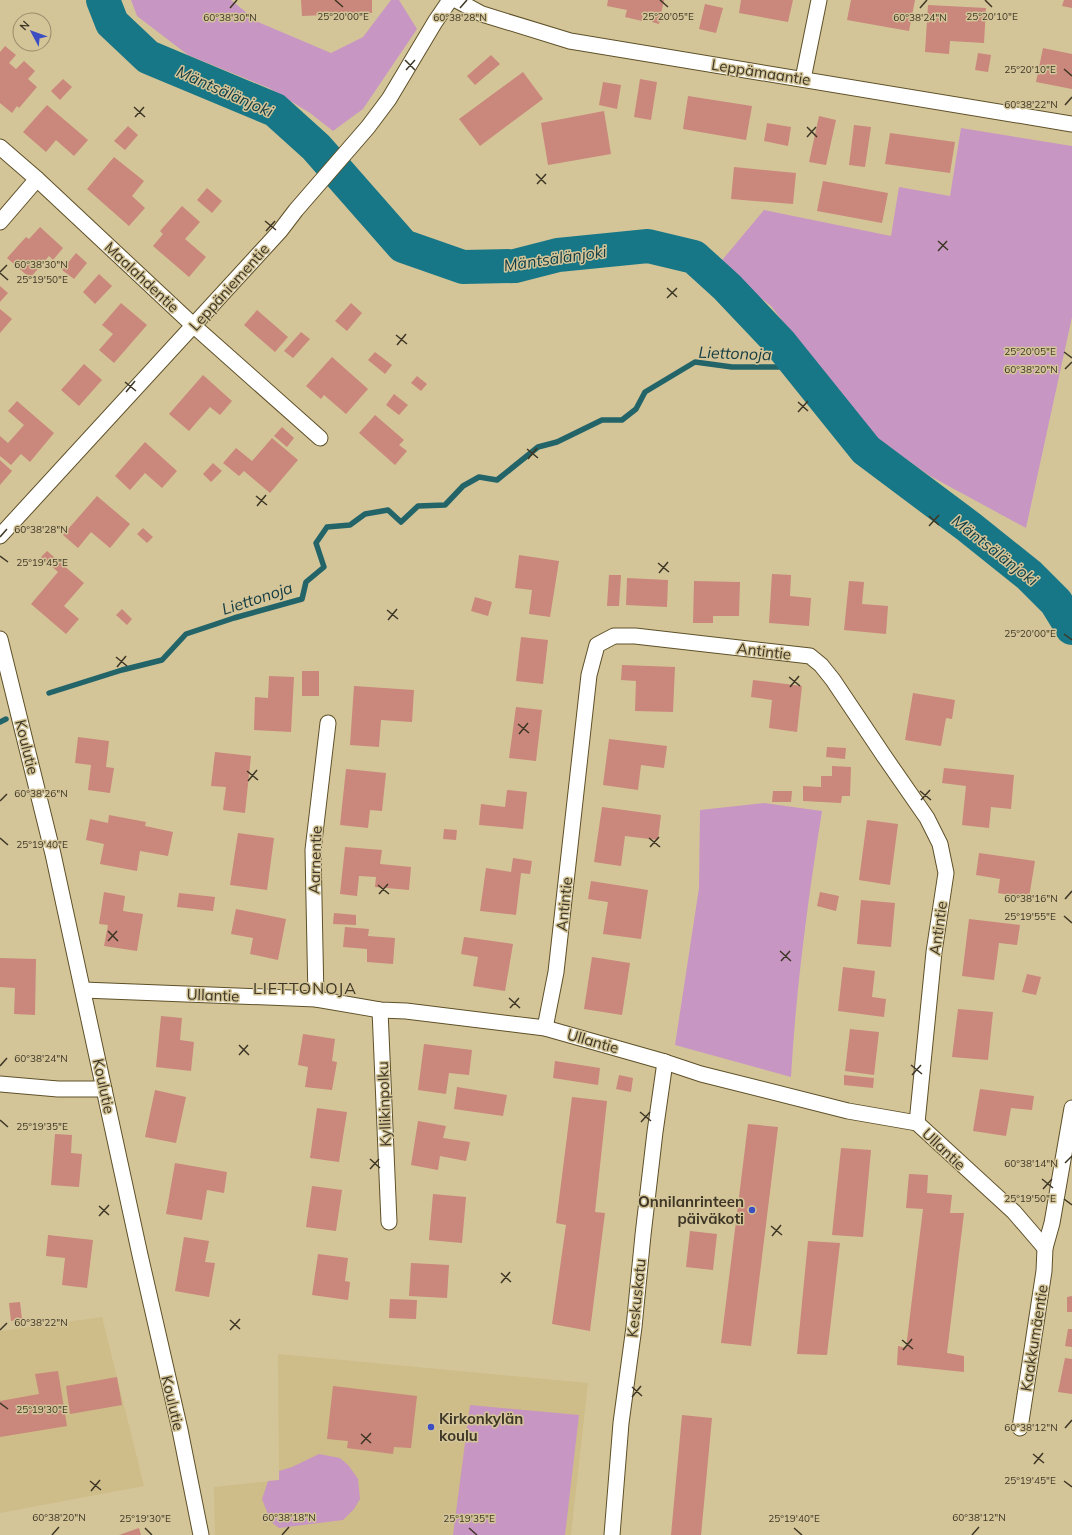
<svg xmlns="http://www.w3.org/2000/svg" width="1072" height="1535" viewBox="0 0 1072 1535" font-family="Mulish,sans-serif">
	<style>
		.built { fill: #cebc89 }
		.green { fill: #c896c2 }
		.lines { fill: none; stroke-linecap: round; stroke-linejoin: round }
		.stream { stroke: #236469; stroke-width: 5.5 }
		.river { stroke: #187786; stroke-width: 34 }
		.building { fill: #ca877b }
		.street-casing { stroke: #5e5028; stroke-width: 17 }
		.street { stroke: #fff; stroke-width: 15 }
		.ticks { fill: none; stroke: #3e3726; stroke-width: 1.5 }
		.poi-dot { fill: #3b4fc2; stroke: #d4c599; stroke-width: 1.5 }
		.labels { text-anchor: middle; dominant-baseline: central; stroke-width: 3; stroke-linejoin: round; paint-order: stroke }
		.street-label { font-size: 15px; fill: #3e3726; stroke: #d4c599 }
		.poi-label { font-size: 15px; font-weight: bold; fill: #3e3726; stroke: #d4c599; text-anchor: end }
		.water-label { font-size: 16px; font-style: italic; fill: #123b42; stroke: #d4c599 }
		.neighbourhood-label { font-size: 16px; letter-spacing: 1px; fill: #3e3726; stroke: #d4c599 }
		.ticks-label { font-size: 10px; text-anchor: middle; fill: #3e3726; stroke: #d4c599; stroke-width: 3; stroke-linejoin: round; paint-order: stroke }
	</style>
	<rect width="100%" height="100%" fill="#d4c599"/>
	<g class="built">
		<path d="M102,1317L144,1486L0,1513V1331Z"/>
		<path d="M278,1354L588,1383L571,1535H215L214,1487L279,1480Z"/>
	</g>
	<g class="green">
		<path d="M131,0H231L258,22L331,53L363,37L391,0H399L417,29L363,109L333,131L310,113L269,88L188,55L137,16Z"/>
		<path d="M961,128L1072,146V317L1026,528L930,476L867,431L771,306L718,265L764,210L891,236L899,187L950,196Z"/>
		<path d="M764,803L822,811C808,899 796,988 791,1077L675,1045L699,888L700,810Z"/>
		<path d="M470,1405L579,1415L565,1535H453Z"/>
		<path d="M319,1454L340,1458L349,1466L358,1479L360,1499L354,1509L343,1520L279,1528L271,1522L262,1499L268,1481L279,1480V1471L292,1467Z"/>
	</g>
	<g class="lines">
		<g class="stream">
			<path d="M49,693L122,670L162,660L186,634L234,618L302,599L306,582L324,567L316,543L327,527L350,525L365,514L388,510L401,522L418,506L445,505L463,486L479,477L497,480L538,447L557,442L602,420H622L636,409L645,392L695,362L732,367H799"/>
			<path d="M0,722L6,719"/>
		</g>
		<path class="river" d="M103,0L112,23L148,57L275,110L316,147L403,246L463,267L515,266L558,255L648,246L694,257L727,287L780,343L866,450L969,527L1029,575L1056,602L1072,628"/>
	</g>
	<g class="building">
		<path d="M301,0H372V13L302,16Z"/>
		<path d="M608,0H664L659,24L652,22L654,16L643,14L642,21L625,17L627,10L607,6Z"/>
		<path d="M741,0H793L788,22L739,13Z"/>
		<path d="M851,0H915L909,31L847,20Z"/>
		<path d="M1064,0H1072V8L1062,6Z"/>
		<path d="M705,4L723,8L716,33L699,29Z"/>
		<path d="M928,5L986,8L984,43L950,41L949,54L925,52Z"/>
		<path d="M5,46L16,55L9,63L16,69L24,61L35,71L28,79L37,87L19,108L17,106L12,113L0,103V52Z"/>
		<path d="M1043,48L1072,54V89L1036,82Z"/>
		<path d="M978,53L991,55L988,72L975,70Z"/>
		<path d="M491,55L500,64L475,85L467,76Z"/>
		<path d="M523,72L543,99L480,146L459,119Z"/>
		<path d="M63,79L72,87L60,100L51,91Z"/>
		<path d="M640,79L657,82L651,120L634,117Z"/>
		<path d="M603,82L621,85L617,109L599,105Z"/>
		<path d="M688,96L752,106L746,140L683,129Z"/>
		<path d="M47,105L88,140L74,156L56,140L46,152L23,132Z"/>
		<path d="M604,111L611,154L548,165L541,123Z"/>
		<path d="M819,116L836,120L826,165L809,162Z"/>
		<path d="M767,123L791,127L788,146L764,141Z"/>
		<path d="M854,125L871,127L865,167L849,165Z"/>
		<path d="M128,126L138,135L125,150L114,141Z"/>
		<path d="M890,133L955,142L950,173L885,164Z"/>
		<path d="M114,157L144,181L132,196L145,208L129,226L87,189Z"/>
		<path d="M734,167L796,173L793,204L731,199Z"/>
		<path d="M823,181L888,193L882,223L817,211Z"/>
		<path d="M207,188L222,201L212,213L197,200Z"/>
		<path d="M182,206L200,222L185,239L206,257L189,277L153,246L163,234L160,231Z"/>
		<path d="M40,227L63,248L53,260L49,256L30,278L7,258L26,237L29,239Z"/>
		<path d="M76,253L87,263L74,279L62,270Z"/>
		<path d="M99,274L112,286L95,304L83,292Z"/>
		<path d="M0,286L8,293L0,302Z"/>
		<path d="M121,303L147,325L114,363L99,350L113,334L102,325Z"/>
		<path d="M351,303L362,313L347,331L335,321Z"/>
		<path d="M0,309L12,319L0,333Z"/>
		<path d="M257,310L288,337L275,352L244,325Z"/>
		<path d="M301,332L310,339L293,358L284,351Z"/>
		<path d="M375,352L392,365L385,374L368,360Z"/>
		<path d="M332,357L368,389L346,414L324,395L321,399L306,386Z"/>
		<path d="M84,364L102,380L79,406L61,390Z"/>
		<path d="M203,375L232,401L220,415L210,407L189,431L169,414Z"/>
		<path d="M417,376L427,384L421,391L411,383Z"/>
		<path d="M394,394L408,405L399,415L386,405Z"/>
		<path d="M17,401L54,433L30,462L21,454L11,465L0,456V436L8,443L24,425L8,411Z"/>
		<path d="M375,415L404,440L399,445L407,451L395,465L359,433Z"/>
		<path d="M282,427L294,438L287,447L274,436Z"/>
		<path d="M272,438L298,460L270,493L244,471L239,476L223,463L236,448L252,461Z"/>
		<path d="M145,442L177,471L162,488L145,473L130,490L115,476Z"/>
		<path d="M0,460L12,471L0,485Z"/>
		<path d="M213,463L222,471L211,482L203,474Z"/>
		<path d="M97,496L130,524L110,548L91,532L78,548L63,535Z"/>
		<path d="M143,528L153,537L147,543L137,534Z"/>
		<path d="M47,551L84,583L64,606L79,619L66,634L31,604L58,572L41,557Z"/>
		<path d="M519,555L559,561L550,617L529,614L532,590L515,588Z"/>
		<path d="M772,574L791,575L790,596L811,598L809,626L769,623Z"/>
		<path d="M609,575H621L619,606H607Z"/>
		<path d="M627,578L668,580L667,607L626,605Z"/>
		<path d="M694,581L740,582L739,616H713V623H693Z"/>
		<path d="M849,581L864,582L862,604L888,606L886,634L844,630Z"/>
		<path d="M475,597L492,602L488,616L471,611Z"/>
		<path d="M122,609L132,619L127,625L116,615Z"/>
		<path d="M521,637L548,640L543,684L516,681Z"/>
		<path d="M622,665L675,667L673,712L635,711L636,681L621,680Z"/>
		<rect x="302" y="671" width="17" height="25"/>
		<path d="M269,676L294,677L291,732L254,730L255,697L268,698Z"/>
		<path d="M753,680L802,686L797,732L769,728L772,700L751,697Z"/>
		<path d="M354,686L414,690L412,722L381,720L379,747L350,745Z"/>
		<path d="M913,693L955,700L952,719L946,718L941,746L905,740Z"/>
		<path d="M516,707L542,710L536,761L509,758Z"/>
		<path d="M78,737L109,741L106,767L114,768L110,793L88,790L91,765L75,763Z"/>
		<path d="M609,739L667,746L664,768L641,765L638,790L603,785Z"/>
		<path d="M827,747L846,748L845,759L826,757Z"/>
		<path d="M215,752L251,756L245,813L223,810L226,787L211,786Z"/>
		<path d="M832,766L851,767L850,796H842L841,803L803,801V786L821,787V776H832Z"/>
		<path d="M944,768L1014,775L1011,809L991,807L989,828L962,825L966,786L942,783Z"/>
		<path d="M346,769L386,773L382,811L370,810L368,828L340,825Z"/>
		<path d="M507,790L527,792L523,829L479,825L481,804L505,807Z"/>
		<path d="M773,791H792L791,802H772Z"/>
		<path d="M602,807L661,815L658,840L625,836L621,866L594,862Z"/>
		<path d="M109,815L146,822L145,826L173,832L168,856L140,851L137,871L100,864L104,844L86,840L90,819L108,823Z"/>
		<path d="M867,820L898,824L890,885L859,880Z"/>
		<path d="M444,829L457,830L456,840L443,839Z"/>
		<path d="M238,833L274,838L267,890L230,885Z"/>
		<path d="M345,847L382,850L380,864L411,867L409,890L375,887L376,877L359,876L357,896L340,894Z"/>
		<path d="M979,853L1035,861L1029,898L998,893L1000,879L976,875Z"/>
		<path d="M513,858L532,861L530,874L521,873L516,915L480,911L486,868L511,872Z"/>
		<path d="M591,881L648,890L641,939L603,934L608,902L588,899Z"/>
		<path d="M104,892L125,896L123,911L143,914L137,951L104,946L108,925L99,924Z"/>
		<path d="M820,892L839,896L836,911L817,906Z"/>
		<path d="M179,893L215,897L213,911L177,907Z"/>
		<path d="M861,900L895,903L891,947L857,944Z"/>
		<path d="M236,909L286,919L278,960L250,954L253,938L231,934Z"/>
		<path d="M334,913L356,915V925L333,924Z"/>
		<path d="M969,919L1020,925L1017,945L999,943L994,980L962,976Z"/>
		<path d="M345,927L369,929L368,936L395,938L393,964L367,962V949L343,947Z"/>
		<path d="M464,937L513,944L505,991L473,986L478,957L461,954Z"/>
		<path d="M592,957L630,963L622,1015L584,1009Z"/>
		<path d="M0,958L36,959L35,1015L14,1014L15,988L0,987Z"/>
		<path d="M843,967L875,971L872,997L886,999L884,1017L838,1011Z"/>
		<path d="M1027,974L1041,977L1036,995L1022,992Z"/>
		<path d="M958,1009L993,1012L988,1060L952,1057Z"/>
		<path d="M161,1016L182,1018L180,1040L194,1042L191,1071L156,1067Z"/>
		<path d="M850,1029L879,1032L874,1075L845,1071Z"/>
		<path d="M303,1034L335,1039L332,1061L337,1062L332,1090L305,1087L308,1067L298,1065Z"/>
		<path d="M424,1044L472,1050L469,1075L449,1073L446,1094L418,1090Z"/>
		<path d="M555,1061L600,1068L598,1085L553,1078Z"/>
		<path d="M619,1075L633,1078L631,1092L616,1089Z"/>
		<path d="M844,1075L874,1078L873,1088L844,1085Z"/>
		<path d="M457,1087L507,1095L503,1116L454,1109Z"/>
		<path d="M980,1089L1034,1096L1032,1110L1011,1108L1006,1136L973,1131Z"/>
		<path d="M155,1090L186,1097L176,1143L145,1137Z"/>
		<path d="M572,1097L607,1101L595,1212L605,1213L590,1331L552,1324L566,1225L556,1223Z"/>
		<path d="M317,1108L347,1112L339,1162L310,1158Z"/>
		<path d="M418,1121L446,1126L443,1138L470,1142L466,1161L440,1156L438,1170L411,1165Z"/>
		<path d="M748,1124L778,1127L751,1346L721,1343Z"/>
		<path d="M55,1134L72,1135L71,1153L82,1154L79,1187L51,1185Z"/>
		<path d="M841,1148L871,1150L863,1237L832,1235Z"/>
		<path d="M175,1163L227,1172L224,1193L207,1190L202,1220L166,1214Z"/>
		<path d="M909,1174L928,1175L927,1193L952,1195L950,1213H964L947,1353L964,1356V1372L897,1365L898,1346L906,1348L923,1209L906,1208Z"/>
		<path d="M312,1186L342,1190L336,1231L306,1227Z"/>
		<path d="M433,1194L466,1197L462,1243L429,1240Z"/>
		<path d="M690,1231L717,1234L713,1270L686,1267Z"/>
		<path d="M48,1235L93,1240L87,1288L62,1285L65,1258L46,1256Z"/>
		<path d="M184,1237L209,1241L205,1262L215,1263L209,1297L175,1291Z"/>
		<path d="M808,1241L840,1243L827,1355L797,1354Z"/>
		<path d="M318,1254L348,1258L345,1281L350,1282L348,1300L312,1295Z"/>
		<path d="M411,1263L449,1265L447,1298L409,1296Z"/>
		<path d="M1072,1296V1312H1067V1297Z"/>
		<path d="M390,1299L417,1300L416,1319L389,1318Z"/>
		<path d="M20,1302L22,1319L11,1321L9,1303Z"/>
		<path d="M1068,1329H1072V1347L1065,1346Z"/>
		<path d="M1065,1358L1072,1359V1394L1058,1392Z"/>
		<path d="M58,1371L67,1426L0,1437V1401L39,1394L35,1374Z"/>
		<path d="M117,1377L122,1405L70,1414L66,1386Z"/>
		<path d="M333,1386L417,1396L411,1448L394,1447L393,1454L347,1448L348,1441L327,1439Z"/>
		<path d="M682,1415L712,1418L701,1535H671Z"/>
		<path d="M139,1528L141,1535H119Z"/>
	</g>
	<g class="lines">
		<g class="street-casing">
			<g id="street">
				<path d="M456,0L482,14L570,41L1072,124"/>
				<path d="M803,79L819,0"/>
				<path d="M0,147L37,179L194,326L320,438"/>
				<path d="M0,222L37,179"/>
				<path d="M0,536L280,231L296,210L368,127L389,99L435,22L450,0"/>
				<path d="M0,639L53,854L140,1255L180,1430L201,1535"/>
				<path d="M83,990L316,999L380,1010L406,1011L545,1028L665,1062L701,1074L848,1111L917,1123L1014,1212L1045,1248"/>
				<path d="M316,999L313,850L328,723"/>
				<path d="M380,1010L389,1222"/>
				<path d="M545,1028L556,972L589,675L597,645L614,636H635L810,656L821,665L833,680L884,756L927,818L940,844L946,873L934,952L917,1123"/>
				<path d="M0,1084L58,1089H104"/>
				<path d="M1020,1428L1044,1271L1045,1248L1052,1223L1072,1108"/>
				<path d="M612,1535L621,1423L634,1327L643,1235L655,1132L665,1062"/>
			</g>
		</g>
		<use href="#street" class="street"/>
	</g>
	<path class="ticks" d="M335,0L343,7M660,0L668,7M985,0L992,7M230,8L237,0M460,8L467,0M920,8L927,0M405,60L415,70M1064,69L1072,76M406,70L415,60M1065,105L1072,97M134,107L145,117M135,117L144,107M807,127L817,137M807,137L816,127M536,174L546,184M537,184L546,174M265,221L276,230M266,231L275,221M938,241L948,250M938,251L947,241M0,272L7,265M0,273L8,280M667,288L677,297M667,298L677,288M396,335L407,344M397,345L406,334M1064,352L1072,358M1065,369L1072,362M125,382L136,391M126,392L135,381M798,402L808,411M798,412L808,401M527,449L538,458M528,459L537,448M256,496L267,505M257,506L266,495M929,516L939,525M929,526L939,515M0,537L7,529M0,556L8,562M658,563L669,572M659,573L668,562M387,610L398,619M388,620L397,609M1064,634L1072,640M116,657L127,666M117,667L126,656M789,677L800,686M790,687L799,676M518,724L529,733M519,734L528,723M247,771L258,780M248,781L257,770M920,791L931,800M921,800L930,790M0,801L7,794M0,838L8,845M649,838L660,847M650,847L659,837M378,885L389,894M379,894L388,884M1065,899L1072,891M1064,916L1072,923M108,931L118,941M108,941L117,931M780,951L791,961M781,961L790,951M509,998L520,1008M510,1008L519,998M239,1045L249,1055M239,1055L248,1045M911,1065L922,1074M0,1066L7,1058M912,1075L921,1065M640,1112L651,1121M0,1120L8,1127M641,1122L650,1112M370,1159L380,1168M1065,1163L1072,1156M370,1169L379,1159M1042,1179L1053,1188M1043,1189L1052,1179M1064,1199L1072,1205M99,1206L109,1215M99,1216L109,1205M771,1226L782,1235M772,1236L781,1225M501,1273L511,1282M501,1283L510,1272M230,1320L240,1329M0,1330L7,1323M230,1330L240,1319M902,1340L913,1349M903,1350L912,1339M632,1387L642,1396M632,1397L641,1386M0,1403L8,1409M1065,1428L1072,1420M361,1434L371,1443M361,1444L371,1433M1033,1454L1044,1463M1034,1464L1043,1453M90,1481L101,1490M1064,1481L1072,1487M91,1491L100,1480M145,1528L152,1535M469,1528L477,1535M794,1528L802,1535M52,1535L59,1527M282,1535L289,1527M972,1535L979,1527"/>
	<g class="poi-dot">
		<circle cx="752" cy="1210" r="4"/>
		<circle cx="431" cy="1427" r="4"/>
	</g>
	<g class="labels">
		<g class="street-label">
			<text transform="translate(761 72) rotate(9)">Leppämaantie</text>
			<text transform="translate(142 277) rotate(43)">Maalahdentie</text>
			<text transform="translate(229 287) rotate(-48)">Leppäniementie</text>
			<text transform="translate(764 651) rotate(7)">Antintie</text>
			<text transform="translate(27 747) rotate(76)">Koulutie</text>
			<text transform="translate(315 860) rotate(-88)">Aarnentie</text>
			<text transform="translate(564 904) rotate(-84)">Antintie</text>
			<text transform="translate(938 928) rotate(-82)">Antintie</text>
			<text transform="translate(213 995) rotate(2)">Ullantie</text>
			<text transform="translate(593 1041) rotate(16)">Ullantie</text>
			<text transform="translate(104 1086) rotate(78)">Koulutie</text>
			<text transform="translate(384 1104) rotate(-92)">Kyllikinpolku</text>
			<text transform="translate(944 1149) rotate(43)">Ullantie</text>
			<text transform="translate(636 1298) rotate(-84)">Keskuskatu</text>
			<text transform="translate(1034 1338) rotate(-81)">Kaakkumäentie</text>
			<text transform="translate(173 1403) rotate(77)">Koulutie</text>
		</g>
		<g class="poi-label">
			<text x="744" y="1201">Onnilanrinteen<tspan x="744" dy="17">päiväkoti</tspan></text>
			<text x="439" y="1418" text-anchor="start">Kirkonkylän<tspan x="439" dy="17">koulu</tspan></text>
		</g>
		<g class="water-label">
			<text transform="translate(225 91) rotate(24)">Mäntsälänjoki</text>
			<text transform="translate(555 258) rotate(-8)">Mäntsälänjoki</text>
			<text transform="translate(735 353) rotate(2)">Liettonoja</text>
			<text transform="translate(995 550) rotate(38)">Mäntsälänjoki</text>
			<text transform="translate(257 598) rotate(-18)">Liettonoja</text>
		</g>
		<g class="neighbourhood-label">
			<text x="305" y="988">LIETTONOJA</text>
		</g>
	</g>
	<g class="ticks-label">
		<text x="668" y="20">25°20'05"E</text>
		<text x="343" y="20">25°20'00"E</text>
		<text x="992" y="20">25°20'10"E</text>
		<text x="230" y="21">60°38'30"N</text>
		<text x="460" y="21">60°38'28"N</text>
		<text x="920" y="21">60°38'24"N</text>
		<text x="1030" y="73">25°20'10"E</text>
		<text x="1031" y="108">60°38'22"N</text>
		<text x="41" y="268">60°38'30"N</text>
		<text x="42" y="283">25°19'50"E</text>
		<text x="1030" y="355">25°20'05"E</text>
		<text x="1031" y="373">60°38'20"N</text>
		<text x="41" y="533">60°38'28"N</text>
		<text x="42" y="566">25°19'45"E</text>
		<text x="1030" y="637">25°20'00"E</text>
		<text x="41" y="797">60°38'26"N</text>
		<text x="42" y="848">25°19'40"E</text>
		<text x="1031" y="902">60°38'16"N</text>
		<text x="1030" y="920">25°19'55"E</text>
		<text x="41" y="1062">60°38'24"N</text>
		<text x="42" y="1130">25°19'35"E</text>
		<text x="1031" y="1167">60°38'14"N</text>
		<text x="1030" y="1202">25°19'50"E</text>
		<text x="41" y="1326">60°38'22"N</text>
		<text x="42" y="1413">25°19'30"E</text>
		<text x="1031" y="1431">60°38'12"N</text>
		<text x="1030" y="1484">25°19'45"E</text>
		<text x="59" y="1521">60°38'20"N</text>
		<text x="289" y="1521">60°38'18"N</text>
		<text x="979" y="1521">60°38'12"N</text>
		<text x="145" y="1522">25°19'30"E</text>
		<text x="469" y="1522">25°19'35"E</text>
		<text x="794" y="1522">25°19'40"E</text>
	</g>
	<g transform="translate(32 32) rotate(311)"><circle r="19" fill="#d4c599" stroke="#988c6b"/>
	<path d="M0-3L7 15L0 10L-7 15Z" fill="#3b4fc2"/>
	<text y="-6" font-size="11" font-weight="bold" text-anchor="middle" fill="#3e3726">N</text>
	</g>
</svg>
